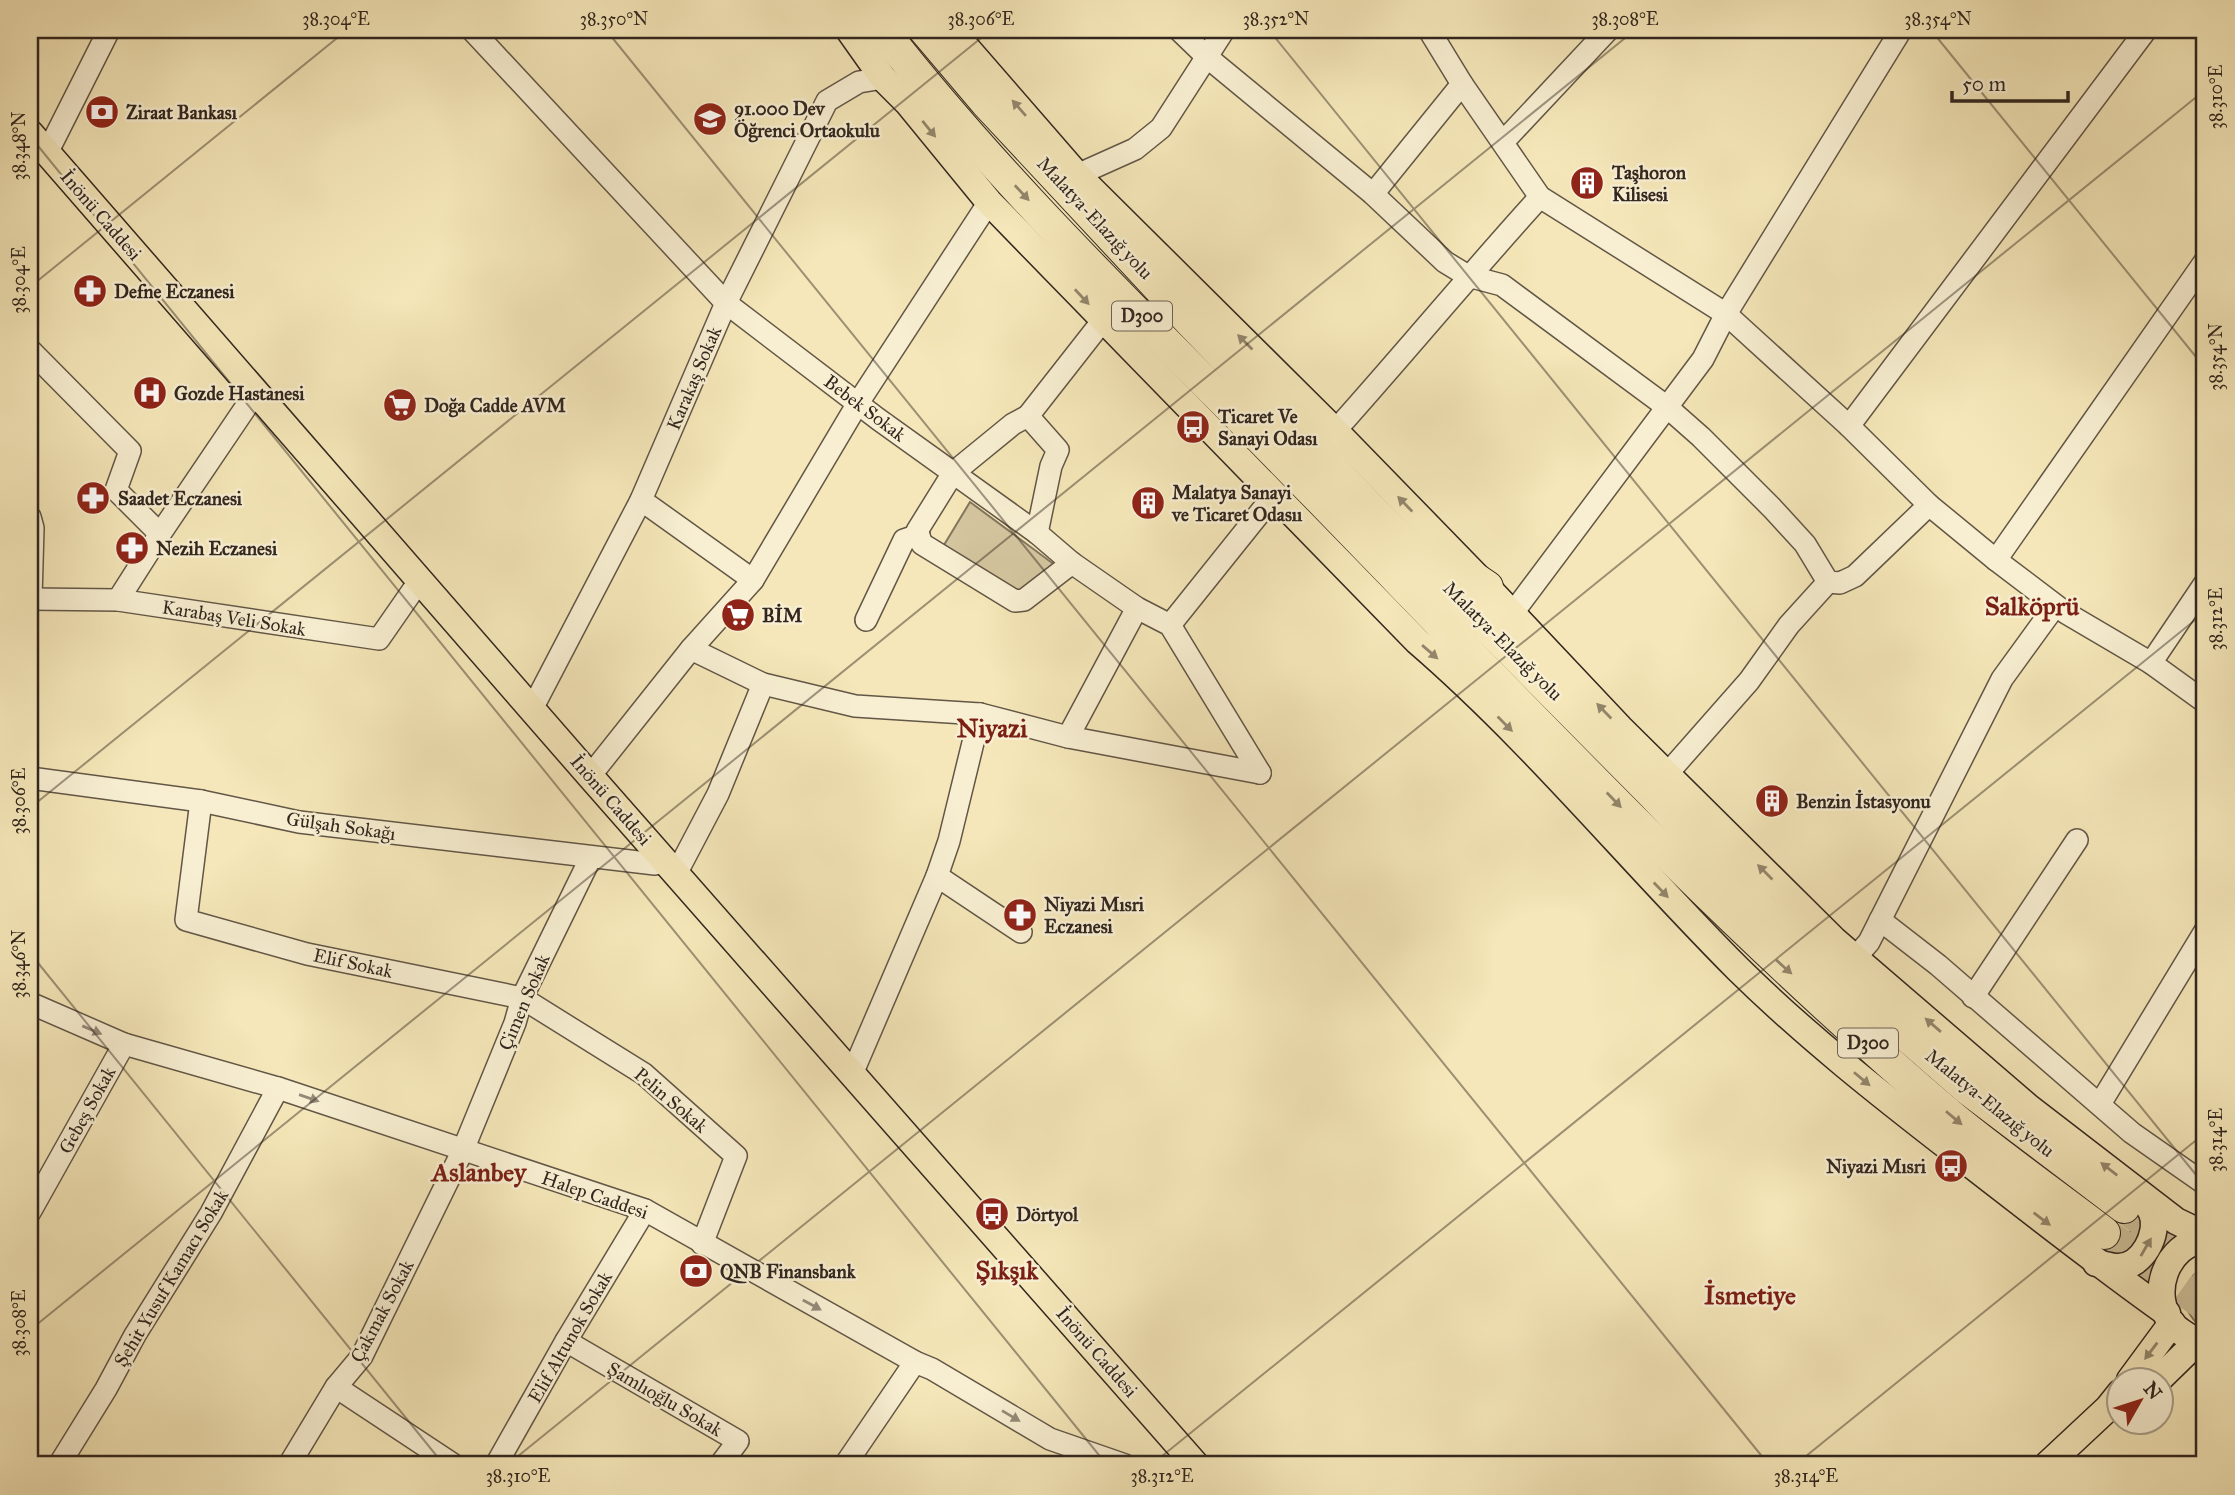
<svg xmlns="http://www.w3.org/2000/svg" width="2235" height="1495" viewBox="0 0 2235 1495" font-family="'IM FELL Great Primer',serif">
	<style>
		.green { fill: #d4c69f; stroke: #82765f; stroke-width: 2 }
		.lines { fill: none; stroke-linecap: round; stroke-linejoin: round }
		.highway-tunnel { stroke: #cec09a; stroke-width: 32; stroke-dasharray: 32 16; stroke-linecap: butt }
		.minor-casing { stroke: #625646; stroke-width: 24 }
		.major-casing { stroke: #31261f; stroke-width: 29 }
		.highway-casing { stroke: #31261f; stroke-width: 34 }
		.minor { stroke: #f8efd2; stroke-width: 21 }
		.major { stroke: #f5e7b9; stroke-width: 26 }
		.highway { stroke: #f5e7b9; stroke-width: 32 }
		.oneway { fill: #93866c }
		.oneway2 { fill: #948a78 }
		.ticks { fill: none; stroke: #31261f; stroke-width: 2; stroke-opacity: 0.45 }
		.labels { text-anchor: middle; dominant-baseline: central; stroke-width: 5; stroke-linejoin: round; paint-order: stroke }
		.shield { fill: #f8efd2; stroke: #6d6255; stroke-width: 2 }
		.shield-label { font-size: 18px; font-weight: bold; fill: #31261f }
		.poi-label { font-size: 19px; font-weight: bold; fill: #31261f; stroke: #f8efd2; text-anchor: start }
		.street-label { font-size: 19px; fill: #31261f; stroke: #f8efd2 }
		.district-label { font-size: 26px; font-weight: bold; fill: #7a1f14; stroke: #f8efd2 }
		.neatline { fill: none; stroke: #31261f; stroke-width: 2.5 }
		.ticks-label { font-size: 18px; text-anchor: middle; fill: #31261f }
	</style>
	<rect width="100%" height="100%" fill="#f5e7b9"/>
	<filter id="stains"><feTurbulence type="fractalNoise" baseFrequency=".00286" numOctaves="4"/><feColorMatrix values="0 0 0 0 .2 0 0 0 0 .09 0 0 0 0 .02 0 0 0 .5 -.17"/></filter>
	<radialGradient id="worn" r=".72"><stop offset=".6" stop-color="#630" stop-opacity="0"/><stop offset="1" stop-color="#630" stop-opacity=".3"/></radialGradient>
	<g class="green">
		<path d="M970,502L1063,571L1027,602L944,545Z"/>
		<path d="M2143,1214L2146,1242L2121,1254L2115,1252Z"/>
		<path d="M2205,1267V1329C2180,1315 2177,1280 2205,1267Z"/>
	</g>
	<g class="lines">
		<g class="highway-tunnel">
			<path d="M2124,1207L2205,1266"/>
			<path d="M2104,1233L2205,1305"/>
		</g>
		<g class="minor-casing">
			<g id="minor">
				<path d="M472,30L726,303L878,419L1037,533L1072,563L1137,608L1170,625L1260,773"/>
				<path d="M1179,30L1207,57L1373,194L1445,262L1468,276L1502,285L1667,407L1701,437L1772,508L1805,544L1828,582L1840,583L1855,576L1929,505"/>
				<path d="M1429,30L1462,84L1540,197L1726,314L1849,426L1929,505L1996,560L2066,613L2151,663L2205,702"/>
				<path d="M1503,142L1608,30"/>
				<path d="M47,153L109,30"/>
				<path d="M1077,175L1135,149L1161,128L1224,30"/>
				<path d="M1373,194L1462,84"/>
				<path d="M30,350L130,451L116,490L160,534"/>
				<path d="M1028,416L1013,424L953,473L917,531L922,544L1015,601L1024,600L1072,563"/>
				<path d="M1849,426L2146,30"/>
				<path d="M1335,431C1404,354 1470,274 1540,197"/>
				<path d="M641,500L753,580"/>
				<path d="M30,517L33,528L31,599"/>
				<path d="M1037,533L1051,466L1058,450L1028,416L1104,319"/>
				<path d="M1996,560L2205,261"/>
				<path d="M30,599L118,600L379,639L413,590"/>
				<path d="M118,600L160,534L248,404"/>
				<path d="M1512,614L1703,359L1726,314L1901,30"/>
				<path d="M866,620L904,540L919,535"/>
				<path d="M1170,625L1275,494"/>
				<path d="M691,649L753,580L858,403L989,202"/>
				<path d="M2151,663L2205,583"/>
				<path d="M532,709L641,500L726,303L827,101L859,82L883,78"/>
				<path d="M1068,737L1137,608"/>
				<path d="M1667,774L1749,681L1789,625L1828,582"/>
				<path d="M590,776L691,649L763,684L855,706L980,714"/>
				<path d="M30,778L201,801L299,822L655,864"/>
				<path d="M201,801L186,920L307,954L522,998L644,1074L736,1156L702,1244"/>
				<path d="M676,874L718,794L763,684"/>
				<path d="M937,876L949,841L980,714L1068,737L1260,773"/>
				<path d="M1880,920L1938,965L2132,1133L2205,1184"/>
				<path d="M1855,958L1869,942L2002,679L2055,606"/>
				<path d="M1973,997L2077,840"/>
				<path d="M30,1003L124,1044L278,1088L645,1210L915,1362L932,1369L1050,1439L1125,1465"/>
				<path d="M852,1074L937,876L1021,932"/>
				<path d="M2100,1104L2205,931"/>
				<path d="M30,1212L124,1044"/>
				<path d="M566,1341L738,1441L720,1465"/>
				<path d="M336,1387L454,1465"/>
				<path d="M59,1465L106,1389L135,1335L211,1213L278,1088"/>
				<path d="M289,1465L336,1387L362,1356L463,1150L515,1023L522,998L591,857"/>
				<path d="M496,1465L566,1341L645,1210"/>
				<path d="M845,1465L915,1362"/>
			</g>
		</g>
		<g class="major-casing">
			<g id="major">
				<path d="M849,30L883,78L908,103L989,202L1417,641C1533,741 1630,861 1738,969C1806,1036 1881,1095 1956,1153C2026,1207 2095,1262 2167,1313"/>
				<path d="M951,30L1077,175L1335,431L1487,587L1620,728L1834,940L2028,1107L2176,1221L2205,1235"/>
				<path d="M30,133L590,776L1196,1465"/>
				<path d="M2205,1239C2166,1244 2148,1295 2173,1325C2182,1335 2195,1339 2205,1347"/>
				<path d="M2096,1263C2103,1264 2111,1267 2118,1267C2142,1267 2160,1234 2152,1213C2149,1206 2144,1200 2140,1194"/>
				<path d="M2130,1380L2172,1323"/>
				<path d="M2158,1380L2198,1341"/>
				<path d="M2047,1465L2108,1408L2120,1393"/>
			</g>
		</g>
		<g class="highway-casing">
			<g id="highway">
				<path d="M882,30C1013,198 1170,344 1318,497C1524,709 1727,926 1953,1118C2002,1158 2054,1195 2104,1233"/>
				<path d="M925,30L986,102L1192,323L1367,505L1652,793L1763,910L1967,1088L2124,1207"/>
				<path d="M1432,550L1487,587"/>
			</g>
		</g>
		<use href="#minor" class="minor"/>
		<use href="#major" class="major"/>
		<use href="#highway" class="highway"/>
	</g>
	<defs><path id="oneway-solid" d="M-6-.8H1V-3.2L6.5 0L1 3.2V.8H-6Z" transform="scale(1.75)"/></defs>
	<g class="oneway">
		<use href="#oneway-solid" transform="translate(1019 108) rotate(-131)"/>
		<use href="#oneway-solid" transform="translate(929 129) rotate(51)"/>
		<use href="#oneway-solid" transform="translate(1022 193) rotate(47)"/>
		<use href="#oneway-solid" transform="translate(1082 297) rotate(47)"/>
		<use href="#oneway-solid" transform="translate(1245 342) rotate(-135)"/>
		<use href="#oneway-solid" transform="translate(1405 504) rotate(-134)"/>
		<use href="#oneway-solid" transform="translate(1430 652) rotate(41)"/>
		<use href="#oneway-solid" transform="translate(1604 711) rotate(-134)"/>
		<use href="#oneway-solid" transform="translate(1505 724) rotate(45)"/>
		<use href="#oneway-solid" transform="translate(1614 800) rotate(46)"/>
		<use href="#oneway-solid" transform="translate(1765 872) rotate(-135)"/>
		<use href="#oneway-solid" transform="translate(1661 890) rotate(46)"/>
		<use href="#oneway-solid" transform="translate(1784 967) rotate(42)"/>
		<use href="#oneway-solid" transform="translate(1933 1025) rotate(-139)"/>
		<use href="#oneway-solid" transform="translate(1862 1079) rotate(40)"/>
		<use href="#oneway-solid" transform="translate(1954 1118) rotate(40)"/>
		<use href="#oneway-solid" transform="translate(2109 1169) rotate(-142)"/>
		<use href="#oneway-solid" transform="translate(2042 1219) rotate(37)"/>
		<use href="#oneway-solid" transform="translate(2146 1247) rotate(-60)"/>
		<use href="#oneway-solid" transform="translate(2151 1351) rotate(127)"/>
	</g>
	<g class="oneway2">
		<use href="#oneway-solid" transform="translate(92 1030) rotate(23)"/>
		<use href="#oneway-solid" transform="translate(309 1098) rotate(19)"/>
		<use href="#oneway-solid" transform="translate(812 1305) rotate(29)"/>
		<use href="#oneway-solid" transform="translate(1011 1416) rotate(31)"/>
	</g>
	<path class="ticks" d="M606,30L1769,1465M1269,30L2205,1186M1931,30L2205,368M30,136L1107,1465M30,287L347,30M30,808L991,30M30,953L444,1465M30,1330L1635,30M507,1465L2205,90M1151,1465L2205,612M1795,1465L2205,1133"/>
	<defs>
		<g id="bank-disc" transform="scale(1.75)"><circle r="9.5" fill="#8f2418" stroke="#f8efd2"/><path d="M-6-4H6V4H-6ZM0-2.3a2.3 2.3 0 1 0 0 4.6a2.3 2.3 0 1 0 0-4.6Z" fill="#fff"/></g>
		<g id="school-disc" transform="scale(1.75)"><circle r="9.5" fill="#8f2418" stroke="#f8efd2"/><path d="M0-5L7-2L0 1L-7-2ZM-4 1L0 2.5L4 1V4Q0 6-4 4Z" fill="#fff"/></g>
		<g id="building-disc" transform="scale(1.75)"><circle r="9.5" fill="#8f2418" stroke="#f8efd2"/><path d="M-4-6H4V6H1V3H-1V6H-4ZM-2.5-4.3h1.7v1.8h-1.7ZM.8-4.3h1.7v1.8H.8ZM-2.5-1h1.7V.8h-1.7ZM.8-1h1.7V.8H.8Z" fill="#fff"/></g>
		<g id="pharmacy-disc" transform="scale(1.75)"><circle r="9.5" fill="#8f2418" stroke="#f8efd2"/><path d="M-2-6h4v4h4v4h-4v4h-4v-4h-4v-4h4Z" fill="#fff"/></g>
		<g id="hospital-disc" transform="scale(1.75)"><circle r="9.5" fill="#8f2418" stroke="#f8efd2"/><path d="M-5-5h3v3.5h4V-5h3V5h-3V1.5h-4V5h-3Z" fill="#fff"/></g>
		<g id="supermarket-disc" transform="scale(1.75)"><circle r="9.5" fill="#8f2418" stroke="#f8efd2"/><path d="M-6-5.5h2.5l.6 2H6L4.5 2H-2.5L-4.4-4H-6ZM-1.5 3.2a1.3 1.3 0 1 0 .1 0ZM3 3.2a1.3 1.3 0 1 0 .1 0Z" fill="#fff"/></g>
		<g id="bus-disc" transform="scale(1.75)"><circle r="9.5" fill="#8f2418" stroke="#f8efd2"/><path d="M-5-6H5V4H4V6H2V4H-2V6H-4V4H-5ZM-3.5-4V0h7V-4ZM-3.5 1.2v1.5H-2V1.2ZM2 1.2v1.5H3.5V1.2Z" fill="#fff"/></g>
	</defs>
	<g fill-rule="evenodd">
		<use href="#bank-disc" x="102" y="112"/>
		<use href="#school-disc" x="710" y="119"/>
		<use href="#building-disc" x="1587" y="183"/>
		<use href="#pharmacy-disc" x="90" y="291"/>
		<use href="#hospital-disc" x="150" y="393"/>
		<use href="#supermarket-disc" x="400" y="405"/>
		<use href="#bus-disc" x="1193" y="427"/>
		<use href="#pharmacy-disc" x="93" y="498"/>
		<use href="#building-disc" x="1148" y="503"/>
		<use href="#pharmacy-disc" x="132" y="548"/>
		<use href="#supermarket-disc" x="738" y="615"/>
		<use href="#building-disc" x="1772" y="801"/>
		<use href="#pharmacy-disc" x="1020" y="915"/>
		<use href="#bus-disc" x="1951" y="1166"/>
		<use href="#bus-disc" x="992" y="1214"/>
		<use href="#bank-disc" x="696" y="1271"/>
	</g>
	<g class="labels">
		<g class="shield">
			<rect x="1112" y="301.5" width="60" height="29" rx="5"/>
			<rect x="1838" y="1028.5" width="60" height="29" rx="5"/>
		</g>
		<g class="shield-label">
			<text x="1142" y="316">D300</text>
			<text x="1868" y="1043">D300</text>
		</g>
		<g class="poi-label">
			<text x="734" y="108">91.000 Dev<tspan x="734" dy="22">Öğrenci Ortaokulu</tspan></text>
			<text x="126" y="112">Ziraat Bankası</text>
			<text x="1612" y="172">Taşhoron<tspan x="1612" dy="22">Kilisesi</tspan></text>
			<text x="114" y="291">Defne Eczanesi</text>
			<text x="174" y="393">Gozde Hastanesi</text>
			<text x="424" y="405">Doğa Cadde AVM</text>
			<text x="1218" y="416">Ticaret Ve<tspan x="1218" dy="22">Sanayi Odası</tspan></text>
			<text x="1172" y="492">Malatya Sanayi<tspan x="1172" dy="22">ve Ticaret Odasıı</tspan></text>
			<text x="118" y="498">Saadet Eczanesi</text>
			<text x="156" y="548">Nezih Eczanesi</text>
			<text x="762" y="615">BİM</text>
			<text x="1796" y="801">Benzin İstasyonu</text>
			<text x="1044" y="904">Niyazi Mısri<tspan x="1044" dy="22">Eczanesi</tspan></text>
			<text x="1926" y="1166" text-anchor="end">Niyazi Mısri</text>
			<text x="1016" y="1214">Dörtyol</text>
			<text x="720" y="1271">QNB Finansbank</text>
		</g>
		<g class="street-label">
			<text transform="translate(101 215) rotate(49)">İnönü Caddesi</text>
			<text transform="translate(1095 218) rotate(47)">Malatya-Elazığ yolu</text>
			<text transform="translate(694 378) rotate(-67)">Karakaş Sokak</text>
			<text transform="translate(865 408) rotate(37)">Bebek Sokak</text>
			<text transform="translate(234 618) rotate(9)">Karabaş Veli Sokak</text>
			<text transform="translate(1503 641) rotate(45)">Malatya-Elazığ yolu</text>
			<text transform="translate(611 800) rotate(49)">İnönü Caddesi</text>
			<text transform="translate(341 826) rotate(8)">Gülşah Sokağı</text>
			<text transform="translate(353 963) rotate(12)">Elif Sokak</text>
			<text transform="translate(524 1002) rotate(-67)">Çimen Sokak</text>
			<text transform="translate(671 1100) rotate(40)">Pelin Sokak</text>
			<text transform="translate(1990 1103) rotate(39)">Malatya-Elazığ yolu</text>
			<text transform="translate(87 1110) rotate(-61)">Gebeş Sokak</text>
			<text transform="translate(595 1195) rotate(19)">Halep Caddesi</text>
			<text transform="translate(171 1278) rotate(-59)">Şehit Yusuf Kamacı Sokak</text>
			<text transform="translate(382 1311) rotate(-62)">Çakmak Sokak</text>
			<text transform="translate(570 1337) rotate(-60)">Elif Altunok Sokak</text>
			<text transform="translate(1097 1352) rotate(49)">İnönü Caddesi</text>
			<text transform="translate(665 1399) rotate(30)">Şamlıoğlu Sokak</text>
		</g>
		<g class="district-label">
			<text x="2032" y="606">Salköprü</text>
			<text x="992" y="728">Niyazi</text>
			<text x="479" y="1172">Aslanbey</text>
			<text x="1007" y="1270">Şıkşık</text>
			<text x="1750" y="1295">İsmetiye</text>
		</g>
	</g>
	<rect width="2235" height="1495" fill="none" stroke="#f5e7b9" stroke-width="77"/>
	<g transform="translate(2140 1401) rotate(51)"><circle r="33" fill="#f8efd2" stroke="#a89f8a" stroke-width="2"/>
	<path d="M0-5L12 26L0 18L-12 26Z" fill="#8f2418"/>
	<text y="-10" font-size="19" font-weight="bold" text-anchor="middle" fill="#31261f">N</text>
	</g>
	<path d="M1952 91v10h116v-10" fill="none" stroke="#31261f" stroke-width="3.5"/>
	<text x="1962" y="91" font-size="21" fill="#31261f" stroke="#f8efd2" stroke-width="5" paint-order="stroke">50 m</text>
	<rect x="38" y="38" width="2158" height="1418" class="neatline"/>
	<g class="ticks-label">
		<text x="336" y="25">38.304°E</text>
		<text x="614" y="25">38.350°N</text>
		<text x="981" y="25">38.306°E</text>
		<text x="1276" y="25">38.352°N</text>
		<text x="1625" y="25">38.308°E</text>
		<text x="1938" y="25">38.354°N</text>
		<text transform="translate(2216 97) rotate(-90)" y="6">38.310°E</text>
		<text transform="translate(19 146) rotate(-90)" y="6">38.348°N</text>
		<text transform="translate(19 280) rotate(-90)" y="6">38.304°E</text>
		<text transform="translate(2216 357) rotate(-90)" y="6">38.354°N</text>
		<text transform="translate(2216 619) rotate(-90)" y="6">38.312°E</text>
		<text transform="translate(19 801) rotate(-90)" y="6">38.306°E</text>
		<text transform="translate(19 964) rotate(-90)" y="6">38.346°N</text>
		<text transform="translate(2216 1140) rotate(-90)" y="6">38.314°E</text>
		<text transform="translate(19 1323) rotate(-90)" y="6">38.308°E</text>
		<text x="518" y="1482">38.310°E</text>
		<text x="1162" y="1482">38.312°E</text>
		<text x="1806" y="1482">38.314°E</text>
	</g>
	<rect width="100%" height="100%" filter="url(#stains)"/>
	<rect width="100%" height="100%" fill="url(#worn)"/>
</svg>
